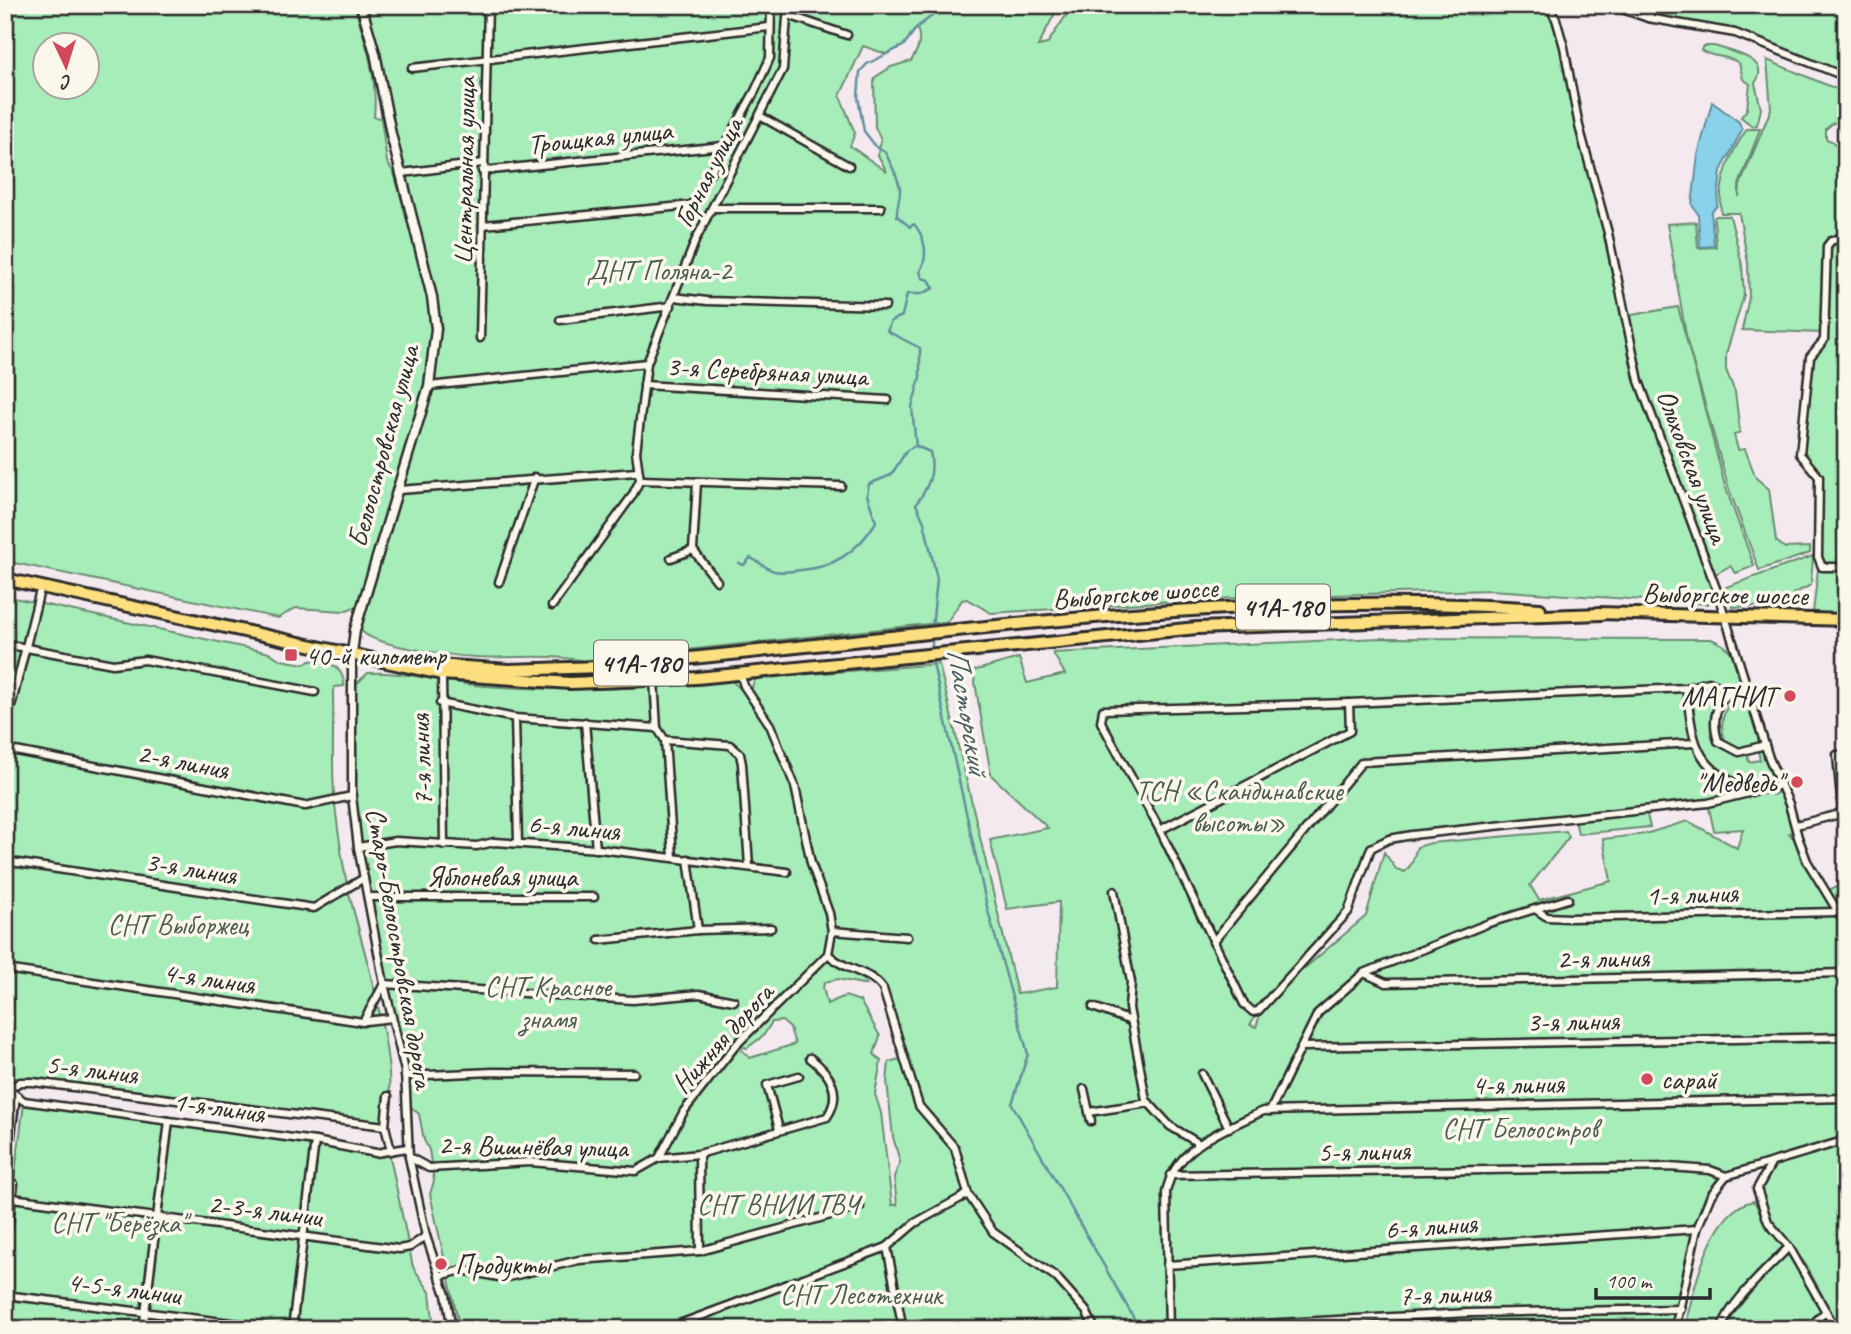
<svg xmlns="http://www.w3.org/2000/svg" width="1851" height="1334" viewBox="0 0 1851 1334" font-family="Caveat,sans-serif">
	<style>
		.green { fill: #a7edb9; stroke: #698c72; stroke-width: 2; fill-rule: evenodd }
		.water { fill: #89d2e9; stroke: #638f9d; stroke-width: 2 }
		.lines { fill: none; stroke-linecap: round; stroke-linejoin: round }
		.stream { stroke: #638f9d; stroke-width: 2.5 }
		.minor-casing { stroke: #2b2b2b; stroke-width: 11 }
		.tertiary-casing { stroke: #2b2b2b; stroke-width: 13 }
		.primary-casing { stroke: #2b2b2b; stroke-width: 16 }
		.minor { stroke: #fbf7ec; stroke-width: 6 }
		.tertiary { stroke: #fbf7ec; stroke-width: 8 }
		.primary { stroke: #fddf80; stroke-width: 10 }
		.poi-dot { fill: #d1495b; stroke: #fbf7ec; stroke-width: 2.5 }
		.labels { text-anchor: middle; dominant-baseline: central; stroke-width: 7; stroke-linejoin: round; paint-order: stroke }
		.shield { fill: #fbf7ec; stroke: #696865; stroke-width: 2 }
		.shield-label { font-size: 26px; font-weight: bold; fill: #2b2b2b }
		.street-label { font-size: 28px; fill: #2b2b2b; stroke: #fbf7ec }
		.park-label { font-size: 28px; fill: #4a5c4e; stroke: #fbf7ec }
		.poi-label { font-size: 28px; fill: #2b2b2b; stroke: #fbf7ec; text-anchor: start }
		.water-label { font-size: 30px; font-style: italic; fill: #475d64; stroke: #fbf7ec }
	</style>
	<rect width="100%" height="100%" fill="#f4e9ef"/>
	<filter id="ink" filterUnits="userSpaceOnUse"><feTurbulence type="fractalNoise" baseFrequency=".0143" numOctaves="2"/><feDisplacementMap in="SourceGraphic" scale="14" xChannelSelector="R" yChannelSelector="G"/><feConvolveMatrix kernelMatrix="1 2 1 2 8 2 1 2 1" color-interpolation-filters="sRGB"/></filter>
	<g filter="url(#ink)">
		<g class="green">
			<path d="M5,5H354C366,43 378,78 374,117L381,118L387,162L394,173L414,242L418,244L361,5H1049L1056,11L1038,46L1047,44L1073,5H1548L1555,16L1626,316L1678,307L1725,486L1754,566L1736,573L1730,566L1712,576L1717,591L1708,604L1490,590L1206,599L991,613L967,599L962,600L947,622L584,661C548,653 512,659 476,657C456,656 370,646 361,630C357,624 362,611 363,604L344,611L296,608L278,618L5,561ZM917,28C922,41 918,50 911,61L891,67L874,78L875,127L881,140L878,155L887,172L850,146L855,133L840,96L863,46L886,54L903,46ZM46,46H88V88H46Z"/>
			<path d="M1611,5H1846V77L1735,33L1646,17Z"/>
			<path d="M1714,46C1730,51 1773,59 1755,83L1761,109L1757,125L1752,126L1741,117L1747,109L1750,84L1743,79L1739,63C1727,55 1711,58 1701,50L1703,46Z"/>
			<path d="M1767,60L1846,93V120L1833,123L1826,129V139L1832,141L1843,154L1846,153V613H1813L1819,560V477L1800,454L1810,357L1823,342V333L1742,330L1749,297L1748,263L1739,213H1721C1718,183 1730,153 1747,129H1760L1739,185V197L1740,185L1771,109Z"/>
			<path d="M1716,216H1730L1742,265L1744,295L1726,354V370L1735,392L1740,432L1734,435L1738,450L1745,449L1756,478L1769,489L1776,541L1785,548L1810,547V553L1759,570L1729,489L1687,341L1667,224L1696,222L1698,248L1716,247L1714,218Z"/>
			<path d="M1813,556L1811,585L1793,594L1798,605L1732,607L1726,587Z"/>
			<path d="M5,596L270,653L281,660L304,664C320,653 345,666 344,686L334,687L333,692C334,729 331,768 335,805C338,831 342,859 347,885C359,938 407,1078 383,1126L20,1082L5,1090Z"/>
			<path d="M1380,638L1711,639C1729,646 1741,659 1740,680C1732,686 1724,691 1719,698C1703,722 1714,756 1746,752L1749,762L1760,760L1758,750L1762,749L1775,780L1769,781L1772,795L1779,792L1781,795L1793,831L1789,833L1792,837L1796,835L1825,891L1846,884V1329H1840L1806,1265L1770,1220L1766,1205L1760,1203L1756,1193L1771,1165C1758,1169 1734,1171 1724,1179C1692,1208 1685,1287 1675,1329H460L430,1194L434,1181L429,1150L424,1140L419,1114L405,1102V1071L358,848L352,794V688L368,673C406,671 446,683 485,686C567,692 649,689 731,680L745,693L751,691L754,681L759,678L939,664L1017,994L1057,987L1059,902L1007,909L990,840L1048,828L991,775L973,671L1019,658L1027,683L1065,674L1053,653ZM1708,803L1714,831L1743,829L1737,848L1688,821L1645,834L1603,839L1611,881L1539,900L1530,885L1569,837L1566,831L1431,843L1417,847L1412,863L1405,872L1396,869L1384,852L1366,916L1285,985L1260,1015L1256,1027L1250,1025L1258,1011L1348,912L1371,848L1389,839L1575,819L1578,834L1650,827L1646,811ZM828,953L881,986L903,1058L889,1062L887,1081L893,1137L900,1162L894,1177L897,1205H892L881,1113L875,1094L881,1061L874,1054L880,1036L860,1001L845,996L827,1004L823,987L825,982L838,979L867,985C860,973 840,972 827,958ZM782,1021L790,1028L795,1044L750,1058L738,1046L747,1048L763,1036L772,1022Z"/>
			<path d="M1739,693L1745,699L1760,743C1752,752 1739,750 1728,747C1717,727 1722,708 1739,693Z"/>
			<path d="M28,1101L376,1153L389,1152L413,1267L430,1292L434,1329H5V1251L24,1103Z"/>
			<path d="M1754,1201L1771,1233L1783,1244L1811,1288L1832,1329H1685C1692,1293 1711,1208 1754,1201Z"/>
		</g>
		<path class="water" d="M1712,102L1739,122L1742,130L1721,171L1717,206L1711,212L1714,246L1700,247L1698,214L1692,205L1698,155Z"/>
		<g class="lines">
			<g class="stream">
				<path d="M739,563L744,565L750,558C759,561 765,568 774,571C782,573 793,571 801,570C834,568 858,551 876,522L867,495L869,484L891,475L907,450L915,446"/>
				<path d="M932,628L937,579L924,522L916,504C928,488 935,473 930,452L916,446L912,407L920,378V348L887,331L891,321L902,316L907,294H921L934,288L929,280L922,278L920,271C929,256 925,237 914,224L910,227L897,216C896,206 901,197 900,188C898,176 890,163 885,152L877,148L864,131L858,97L860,72L867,64L903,46L916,28L937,12L956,5"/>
				<path d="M932,635V653"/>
				<path d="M932,659L988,911L1028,1054L1012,1104L1140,1329"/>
			</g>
			<g class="minor-casing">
				<g id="minor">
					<path d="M1548,5L1556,19L1564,47L1579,126L1608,233L1639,381L1717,591L1769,758L1789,804L1798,837L1807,861L1846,925"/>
					<path d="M1611,5L1648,18L1735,33L1846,77"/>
					<path d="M788,15L847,35"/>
					<path d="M1648,18L1654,5"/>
					<path d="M412,68L769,27"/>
					<path d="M760,116L849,166"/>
					<path d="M482,171L723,146"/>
					<path d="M402,173L483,163"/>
					<path d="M694,202L755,91L770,58L771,5"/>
					<path d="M712,208H881"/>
					<path d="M483,225L693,205"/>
					<path d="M1846,236L1831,241L1827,246L1824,340L1810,357L1800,454L1819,477L1818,557L1822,567H1846"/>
					<path d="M674,297L707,301L885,306"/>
					<path d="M560,320L671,306"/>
					<path d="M480,338L488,5"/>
					<path d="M644,385L888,400"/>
					<path d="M429,386L647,363"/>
					<path d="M640,480L636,452L647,363L696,239L783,69L788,5"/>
					<path d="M640,480L841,486"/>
					<path d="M697,482L693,550L717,581"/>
					<path d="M399,490L637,472"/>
					<path d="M671,558L693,550"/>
					<path d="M499,582L535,477"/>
					<path d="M552,606L632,496L640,480"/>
					<path d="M5,644L113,664L145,660L315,692"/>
					<path d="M352,653V796L358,847L384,984L405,1071L409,1157L426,1236L446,1295L452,1329"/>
					<path d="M740,673L744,686L770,725L795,786L811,863L829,913L832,931L828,954C844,971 870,970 883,989L919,1106L955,1148L968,1194L993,1232L1056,1277L1086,1311L1095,1329"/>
					<path d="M442,674L444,845"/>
					<path d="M654,680L657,728"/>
					<path d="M1747,687C1718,692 1710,715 1718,741L1739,752L1765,745"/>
					<path d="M1686,688C1694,745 1693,768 1753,791"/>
					<path d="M1730,691L1709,682L1686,688L1349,703L1103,710L1101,722L1160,830L1244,1004L1253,1012L1258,1011L1348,912L1371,848L1389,839L1412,835L1708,803L1781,785"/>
					<path d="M440,703L515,718L657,728L665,740L730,745L740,754L742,764L749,866"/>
					<path d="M515,718L518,843"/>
					<path d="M585,722L596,849"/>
					<path d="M5,731L41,586"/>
					<path d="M665,740L673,857"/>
					<path d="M5,749L305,806L352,796"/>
					<path d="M1842,810L1837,755L1846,754"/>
					<path d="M1796,825L1836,815L1843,810"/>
					<path d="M1160,830L1350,731L1349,703"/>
					<path d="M358,847L396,841L477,846L494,842L599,849L787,872"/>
					<path d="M688,859L698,930"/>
					<path d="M5,861L314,908L364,878"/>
					<path d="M1114,891L1131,982L1129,1008L1146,1100L1170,1126L1198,1143"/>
					<path d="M368,897H594"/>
					<path d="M1535,909L1568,899"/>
					<path d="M832,931L907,937"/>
					<path d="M599,940L698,930L771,928"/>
					<path d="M1213,942L1362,762L1694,743"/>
					<path d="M5,969L363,1022L384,984L633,1000L699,994L734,1001"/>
					<path d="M1364,973L1386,983L1846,973"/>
					<path d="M1093,1007L1131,1021"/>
					<path d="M366,1021L392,1018"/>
					<path d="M1302,1047L1846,1037"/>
					<path d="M1202,1074L1229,1128"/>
					<path d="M405,1076L493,1072L634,1073"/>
					<path d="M1084,1089L1091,1121"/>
					<path d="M7,1090L20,1082H33L385,1126"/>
					<path d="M9,1090L24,1101L315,1141L376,1153L407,1148"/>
					<path d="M388,1096L385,1126L391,1151"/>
					<path d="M1270,1111L1318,1013L1364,973L1489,923L1535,909L1547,917L1570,918L1837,912"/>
					<path d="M1089,1112L1149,1103"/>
					<path d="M779,1129L767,1085L799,1076"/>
					<path d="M699,1154L700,1251"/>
					<path d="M409,1157L429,1168L530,1162L636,1171L659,1158L699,1154L827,1117C843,1093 830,1073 810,1058"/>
					<path d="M659,1158L684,1111L736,1045L828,954"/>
					<path d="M1771,1164L1757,1189L1768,1222L1789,1247L1836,1329"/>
					<path d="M1170,1175L1669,1167L1710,1170L1726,1176"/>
					<path d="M5,1182L16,1096"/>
					<path d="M12,1198L399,1249L410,1247L426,1236"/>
					<path d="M887,1247L915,1223L968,1194"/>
					<path d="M887,1247L903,1329"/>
					<path d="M5,1251L14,1184"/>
					<path d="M1167,1265L1697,1229"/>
					<path d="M439,1276L462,1270L504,1278L579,1260L700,1251L860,1207"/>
					<path d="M5,1295L280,1329"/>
					<path d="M1681,1309L1468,1313L1169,1329L1166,1193C1174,1146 1225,1130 1263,1111L1846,1098"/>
					<path d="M143,1329L169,1121"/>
					<path d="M292,1329L315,1141"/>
					<path d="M666,1329L887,1247"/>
					<path d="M1675,1329L1697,1229L1711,1195L1726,1176L1846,1140"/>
					<path d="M1722,1329C1726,1306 1772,1264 1789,1247"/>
					<path d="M1808,1329L1826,1311"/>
				</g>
			</g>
			<g class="tertiary-casing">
				<path id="tertiary" d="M352,653L355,630L429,386L436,329L432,297L391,134L375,53L361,5"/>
			</g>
			<g class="primary-casing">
				<g id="primary">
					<path d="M5,579L442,674L570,683L697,678L1197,628L1602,614"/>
					<path d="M1598,613L1846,620"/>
					<path d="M422,664L509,670L599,667C911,639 1226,587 1540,609"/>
				</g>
			</g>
			<use href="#minor" class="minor"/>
			<use href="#tertiary" class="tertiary"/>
			<use href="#primary" class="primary"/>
		</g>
	</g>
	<g class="poi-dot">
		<rect x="284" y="648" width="14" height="14" rx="3.5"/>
		<circle cx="1790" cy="696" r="7"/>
		<circle cx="1797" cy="782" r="7"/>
		<circle cx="1647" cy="1079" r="7"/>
		<circle cx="441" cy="1264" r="7"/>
	</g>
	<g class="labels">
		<g class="shield">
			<rect x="1236" y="584.5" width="94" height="45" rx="5"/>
			<rect x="594" y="640.5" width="94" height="45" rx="5"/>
		</g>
		<g class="shield-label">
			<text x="1283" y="607">41А-180</text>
			<text x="641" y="663">41А-180</text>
		</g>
		<g class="street-label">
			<text transform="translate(600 137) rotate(-6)">Троицкая улица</text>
			<text transform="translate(464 171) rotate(-89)">Центральная улица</text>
			<text transform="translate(708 172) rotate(-63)">Горная улица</text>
			<text transform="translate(767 371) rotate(3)">3-я Серебряная улица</text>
			<text transform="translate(383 446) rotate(-75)">Белоостровская улица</text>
			<text transform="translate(1693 466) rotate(70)">Ольховская улица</text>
			<text transform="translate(1135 593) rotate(-4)">Выборгское шоссе</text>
			<text transform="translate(1725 594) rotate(1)">Выборгское шоссе</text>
			<text transform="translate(421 760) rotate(-92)">7-я линия</text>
			<text transform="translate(183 761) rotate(11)">2-я линия</text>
			<text transform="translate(574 827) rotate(5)">6-я линия</text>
			<text transform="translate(191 868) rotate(9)">3-я линия</text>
			<text x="502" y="876">Яблоневая улица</text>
			<text transform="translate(1692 894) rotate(-2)">1-я линия</text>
			<text transform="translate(400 948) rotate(80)">Старо-Белоостровская дорога</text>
			<text transform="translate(1603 958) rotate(-1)">2-я линия</text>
			<text transform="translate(209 978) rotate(8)">4-я линия</text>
			<text transform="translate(1573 1021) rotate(-1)">3-я линия</text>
			<text transform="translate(722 1038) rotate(-48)">Нижняя дорога</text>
			<text transform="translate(92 1069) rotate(7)">5-я линия</text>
			<text transform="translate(1518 1084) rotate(-1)">4-я линия</text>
			<text transform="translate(219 1107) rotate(8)">1-я линия</text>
			<text transform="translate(533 1146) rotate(1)">2-я Вишнёвая улица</text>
			<text transform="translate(1364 1151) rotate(-1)">5-я линия</text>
			<text transform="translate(265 1210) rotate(7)">2-3-я линии</text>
			<text transform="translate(1431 1226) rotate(-4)">6-я линия</text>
			<text transform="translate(124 1288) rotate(7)">4-5-я линии</text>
			<text transform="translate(1445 1294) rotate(-2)">7-я линия</text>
		</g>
		<g class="park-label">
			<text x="659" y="270">ДНТ Поляна-2</text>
			<text x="1239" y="790">ТСН «Скандинавские<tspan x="1239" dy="32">высоты»</tspan></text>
			<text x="178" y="924">СНТ Выборжец</text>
			<text x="548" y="986">СНТ Красное<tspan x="548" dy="32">знамя</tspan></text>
			<text x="1520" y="1128">СНТ Белоостров</text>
			<text x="778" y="1204">СНТ ВНИИ ТВЧ</text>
			<text x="119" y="1222">СНТ "Берёзка"</text>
			<text x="861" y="1294">СНТ Лесотехник</text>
		</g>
		<g class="poi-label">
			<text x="305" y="655">40-й километр</text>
			<text x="1776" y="696" text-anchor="end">МАГНИТ</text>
			<text x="1783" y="782" text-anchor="end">"Медведь"</text>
			<text x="1661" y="1079">сарай</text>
			<text x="455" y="1264">Продукты</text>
		</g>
		<g class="water-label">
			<text transform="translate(968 711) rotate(80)">Пасторский</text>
		</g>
	</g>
	<rect width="1851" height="1334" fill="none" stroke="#fbf7ec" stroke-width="28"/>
	<rect x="14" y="14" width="1823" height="1306" fill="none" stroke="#2b2b2b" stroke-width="2.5" filter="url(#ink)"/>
	<g transform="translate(66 66) rotate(176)"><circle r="33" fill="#fbf7ec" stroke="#a8a59f" stroke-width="2"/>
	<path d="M0-5L12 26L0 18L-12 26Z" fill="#d1495b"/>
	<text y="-10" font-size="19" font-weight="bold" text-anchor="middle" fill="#2b2b2b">С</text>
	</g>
	<path d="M1596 1288v10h114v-10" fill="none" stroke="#2b2b2b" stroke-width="3.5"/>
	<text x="1606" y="1288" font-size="21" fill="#2b2b2b" stroke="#fbf7ec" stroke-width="5" paint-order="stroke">100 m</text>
</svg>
